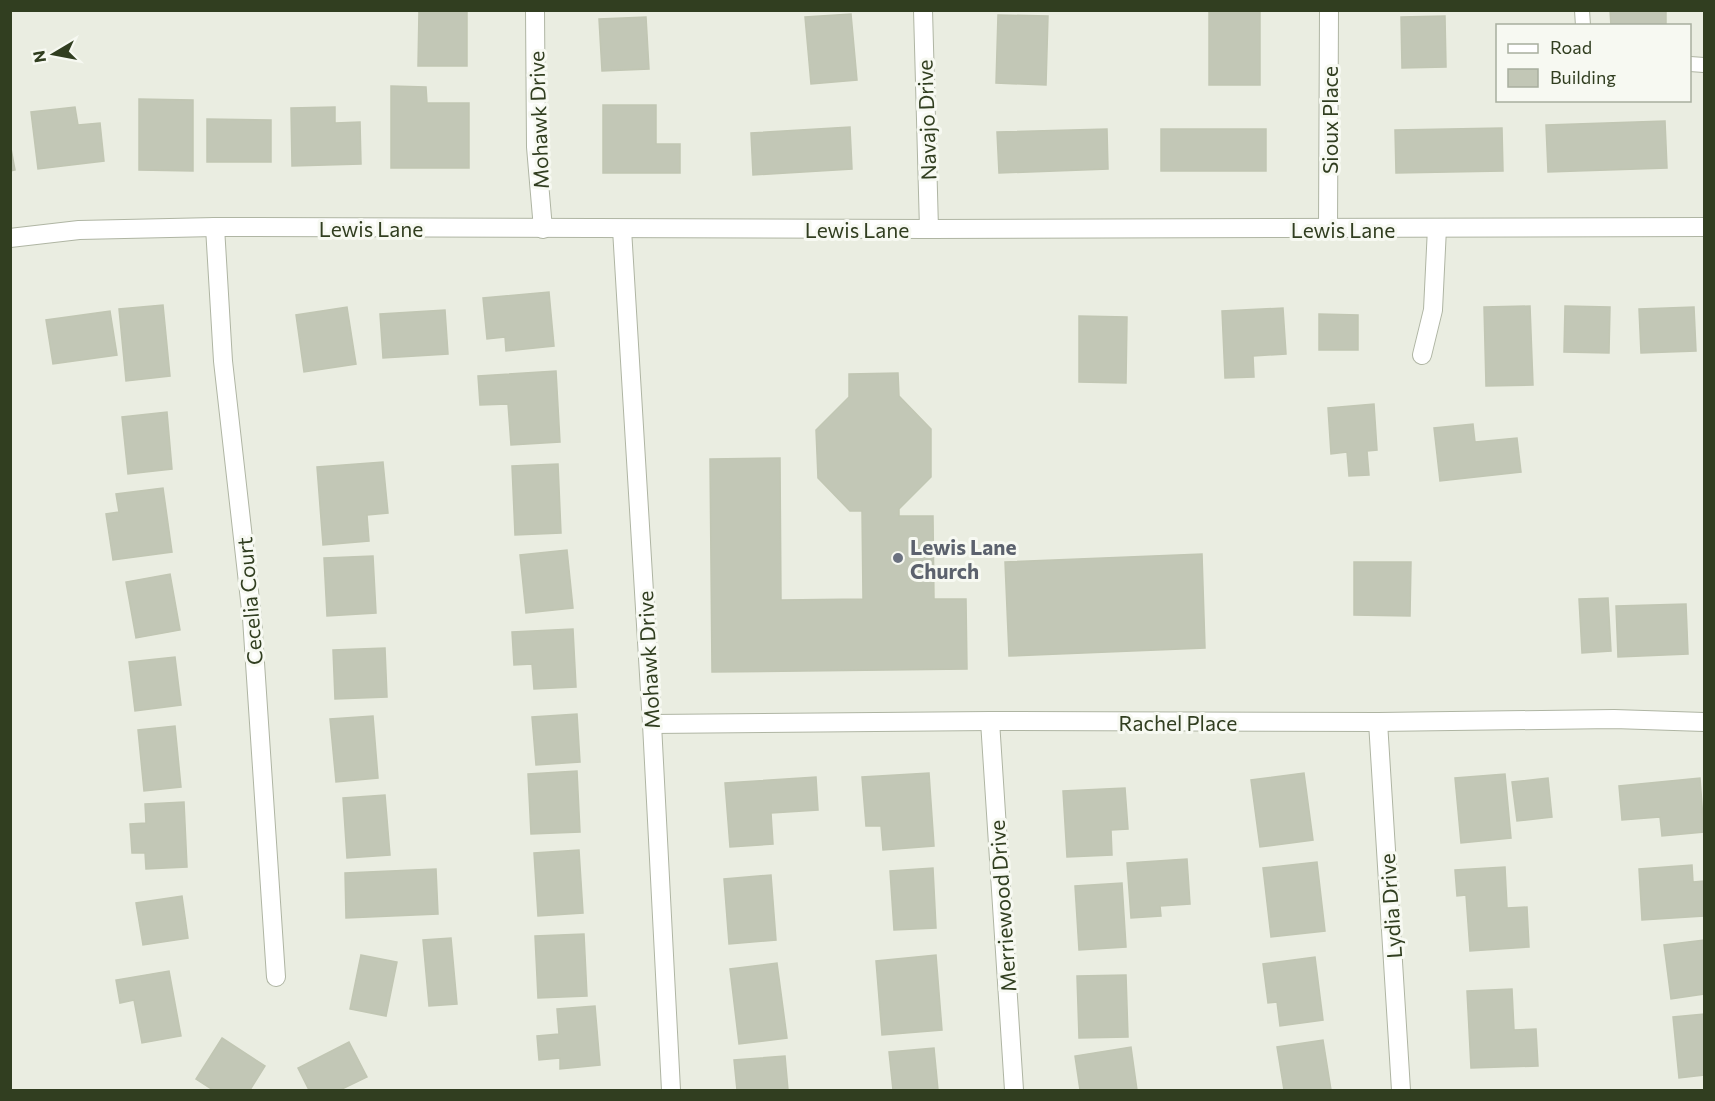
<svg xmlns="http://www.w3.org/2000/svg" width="1715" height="1101" viewBox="0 0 1715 1101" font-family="Commissioner,sans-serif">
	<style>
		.building { fill: #c2c7b6; stroke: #c1c6b3; stroke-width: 1.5 }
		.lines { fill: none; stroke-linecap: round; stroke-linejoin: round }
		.service-casing { stroke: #afb5a3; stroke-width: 16 }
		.minor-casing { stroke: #afb5a3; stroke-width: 20 }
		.tertiary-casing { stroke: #afb5a3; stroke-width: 20 }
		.service { stroke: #fff; stroke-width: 14 }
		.minor { stroke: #fff; stroke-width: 18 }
		.tertiary { stroke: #fff; stroke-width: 18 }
		.worship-dot { fill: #6b7280; stroke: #f7f9f2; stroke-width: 2 }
		.labels { text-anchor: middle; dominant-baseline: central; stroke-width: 6; stroke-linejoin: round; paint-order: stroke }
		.street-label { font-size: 21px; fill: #313e20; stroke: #f7f9f2 }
		.worship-label { font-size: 21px; font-weight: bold; fill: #5b616d; stroke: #f7f9f2; text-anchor: start }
	</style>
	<rect width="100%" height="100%" fill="#eaede1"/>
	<g class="building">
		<path d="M419,10H467V66H418Z"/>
		<path d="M1610,10H1666V26H1611Z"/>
		<rect x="1209" y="11" width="51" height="74"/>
		<path d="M851,14L857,80L811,84L805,17Z"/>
		<path d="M998,15L1048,16L1046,85L996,83Z"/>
		<path d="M1445,16L1446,67L1402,68L1401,17Z"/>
		<path d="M646,17L649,69L602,71L599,19Z"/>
		<path d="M391,86L426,87L427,103H469V168H391Z"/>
		<path d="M139,99L193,100V171L139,170Z"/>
		<path d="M603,105H656V144H680V173H603Z"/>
		<path d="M75,107L78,125L100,123L104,161L38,169L31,112Z"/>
		<path d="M335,107V123L360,122L361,164L292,166L291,108Z"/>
		<path d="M207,119L271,120V162H207Z"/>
		<path d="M1665,121L1667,168L1548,172L1546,125Z"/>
		<path d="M850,127L852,169L753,175L751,133Z"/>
		<path d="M1502,128L1503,171L1396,173L1395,130Z"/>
		<path d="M1107,129L1108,169L999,173L997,132Z"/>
		<rect x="1161" y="129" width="105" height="42"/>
		<path d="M10,143L15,170L10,171Z"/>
		<path d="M549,292L554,346L506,351L505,337L487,339L483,298Z"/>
		<path d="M163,305L170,376L126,381L119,309Z"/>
		<path d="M1530,306L1533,385L1486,386L1484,307Z"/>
		<path d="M1565,306L1610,307L1609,353L1564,352Z"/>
		<path d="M347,307L356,364L304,372L296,315Z"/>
		<path d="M1694,307L1696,351L1641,353L1639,309Z"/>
		<path d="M1283,308L1286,354L1253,356L1254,377L1225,378L1222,311Z"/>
		<path d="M445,310L448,354L383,358L380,314Z"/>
		<path d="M110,311L117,355L53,364L46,320Z"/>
		<path d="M1319,314L1358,315V350H1319Z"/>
		<path d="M1079,316L1127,317L1126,383L1079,382Z"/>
		<path d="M556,371L560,442L511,445L508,404L480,405L478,376Z"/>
		<path d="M898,373L899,396L931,429V477L899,509V516H933L934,599H966L967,669L712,672L710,459L780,458L781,600L863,599L862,511H850L818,478L816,430L849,397V374Z"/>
		<path d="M1374,404L1377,450L1367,451L1369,475L1349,476L1347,452L1331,454L1328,408Z"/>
		<path d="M167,412L172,469L128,474L122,417Z"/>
		<path d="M1473,424L1475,442L1517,438L1521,472L1440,481L1434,428Z"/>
		<path d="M383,462L388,513L367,515L369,541L323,545L317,467Z"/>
		<path d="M558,464L561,533L515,535L512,466Z"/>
		<path d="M163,488L172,552L113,560L106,514L119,512L116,494Z"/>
		<path d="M567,550L573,608L526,613L520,555Z"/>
		<path d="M1202,554L1205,648L1009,656L1005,562Z"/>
		<path d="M373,556L376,613L327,616L324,558Z"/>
		<path d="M1354,562H1411L1410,616L1354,615Z"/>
		<path d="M170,574L180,630L136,638L126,582Z"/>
		<path d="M1608,598L1611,651L1582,653L1579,599Z"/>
		<path d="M1686,604L1688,654L1618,657L1616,606Z"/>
		<path d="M573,629L576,687L534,689L532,664L514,665L512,632Z"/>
		<path d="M385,648L387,697L335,699L333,650Z"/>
		<path d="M175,657L181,705L135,711L129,662Z"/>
		<path d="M577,714L580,762L536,765L532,717Z"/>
		<path d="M373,716L378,778L336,782L330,719Z"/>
		<path d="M175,726L181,787L144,791L138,730Z"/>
		<path d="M577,771L580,832L531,834L528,774Z"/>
		<path d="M929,773L934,846L883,850L881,826H866L862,777Z"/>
		<path d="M1304,773L1313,840L1260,847L1251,780Z"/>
		<path d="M1505,774L1511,838L1461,843L1455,778Z"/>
		<path d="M816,777L818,810L771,813L773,844L730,847L725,783Z"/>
		<path d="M1548,778L1552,817L1517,821L1512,782Z"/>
		<path d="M1700,778L1704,832L1662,836L1660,817L1622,820L1619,786Z"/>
		<path d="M1125,788L1128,829L1111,830L1112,855L1067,857L1063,791Z"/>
		<path d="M385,795L390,855L347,858L343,798Z"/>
		<path d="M184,802L187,867L146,869L145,853H132L130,824L146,823L145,804Z"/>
		<path d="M579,850L583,913L538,916L534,853Z"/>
		<path d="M1187,859L1190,904L1160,906L1161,916L1131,918L1127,863Z"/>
		<path d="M1317,862L1325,931L1271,937L1263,868Z"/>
		<path d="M1692,865L1693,882L1704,881V916L1642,920L1639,869Z"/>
		<path d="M1505,867L1507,908L1527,907L1529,947L1470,951L1466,895L1457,896L1455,870Z"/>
		<path d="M933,868L936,928L894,930L890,871Z"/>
		<path d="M436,869L438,914L346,918L345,873Z"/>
		<path d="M771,875L776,940L729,944L724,879Z"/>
		<path d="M1122,883L1126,947L1079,950L1075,886Z"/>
		<path d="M182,896L188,938L143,945L136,903Z"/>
		<path d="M584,934L587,996L538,998L535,936Z"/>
		<path d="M451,938L457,1004L429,1006L423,940Z"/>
		<path d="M1704,940V994L1671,999L1664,945Z"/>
		<path d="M361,955L397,962L386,1016L350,1009Z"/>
		<path d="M936,955L942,1030L882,1035L876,961Z"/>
		<path d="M1315,957L1323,1020L1280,1026L1277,1002L1268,1003L1263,964Z"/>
		<path d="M777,963L787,1038L739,1044L730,969Z"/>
		<path d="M169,971L181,1036L142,1043L134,1000L120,1003L116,980Z"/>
		<path d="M1126,975L1128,1037L1079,1038L1077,976Z"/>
		<path d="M1512,989L1514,1030L1536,1029L1538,1066L1471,1068L1467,991Z"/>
		<path d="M595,1006L600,1065L560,1069V1058L539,1060L537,1036L559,1034L557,1009Z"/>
		<path d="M1704,1014V1075L1679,1078L1673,1017Z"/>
		<path d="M222,1038L265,1066L250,1090H213L196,1079Z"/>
		<path d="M1323,1040L1331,1090H1284L1277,1047Z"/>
		<path d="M349,1042L367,1077L340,1090H309L298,1068Z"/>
		<path d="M1131,1047L1137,1090H1080L1075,1056Z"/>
		<path d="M934,1048L938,1090H893L889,1052Z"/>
		<path d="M785,1056L788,1090H737L734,1060Z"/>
	</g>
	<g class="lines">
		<g class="service-casing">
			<g id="service">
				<path d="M1582,10L1583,26"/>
				<path d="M1690,64L1704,65"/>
			</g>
		</g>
		<g class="minor-casing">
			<g id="minor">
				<path d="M535,10L536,147L543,229"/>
				<path d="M923,10L929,229"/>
				<path d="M215,227L223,361L252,618L276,977"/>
				<path d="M622,229L652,724L671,1090"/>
				<path d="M1328,229L1329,10"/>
				<path d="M1422,355L1433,310L1437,228"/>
				<path d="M990,721L1014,1090"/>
				<path d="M1378,722L1401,1090"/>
				<path d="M652,724L990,721L1378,722L1614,719L1704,722"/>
			</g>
		</g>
		<g class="tertiary-casing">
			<path id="tertiary" d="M10,238L79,230L215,227L929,229L1704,227"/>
		</g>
		<use href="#service" class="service"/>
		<use href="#minor" class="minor"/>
		<use href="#tertiary" class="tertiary"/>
	</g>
	<circle class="worship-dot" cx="898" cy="558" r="6"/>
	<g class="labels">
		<g class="street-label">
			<text transform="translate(538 120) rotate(-92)">Mohawk Drive</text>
			<text transform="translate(926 120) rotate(-92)">Navajo Drive</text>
			<text transform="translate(1329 120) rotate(-90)">Sioux Place</text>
			<text x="371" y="228">Lewis Lane</text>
			<text x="857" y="229">Lewis Lane</text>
			<text x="1343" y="229">Lewis Lane</text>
			<text transform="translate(249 601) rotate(-95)">Cecelia Court</text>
			<text transform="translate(648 660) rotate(-93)">Mohawk Drive</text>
			<text x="1178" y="722">Rachel Place</text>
			<text transform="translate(1002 906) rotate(-94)">Merriewood Drive</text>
			<text transform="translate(1390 906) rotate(-94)">Lydia Drive</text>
		</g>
		<g class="worship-label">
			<text x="910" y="546">Lewis Lane<tspan x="910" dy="24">Church</tspan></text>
		</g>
	</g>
	<rect width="1715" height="1101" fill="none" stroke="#313e20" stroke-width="24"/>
	<rect x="1496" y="24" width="195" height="78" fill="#f7f9f2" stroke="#a8ae9e" stroke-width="1.5"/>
	<rect x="1508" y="44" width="30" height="9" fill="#ffffff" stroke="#a8ae9e" stroke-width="1.5"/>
	<text x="1550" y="54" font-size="18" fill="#313e20">Road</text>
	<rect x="1508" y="69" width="30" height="18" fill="#c2c7b6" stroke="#a8ae9e" stroke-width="1.5"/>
	<text x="1550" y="84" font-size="18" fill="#313e20">Building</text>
	<g transform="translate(54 54) rotate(260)" stroke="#f7f9f2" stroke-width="4.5" paint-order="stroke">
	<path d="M0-4.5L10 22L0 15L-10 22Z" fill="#313e20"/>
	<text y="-9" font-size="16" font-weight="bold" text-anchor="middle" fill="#313e20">N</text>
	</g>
</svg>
